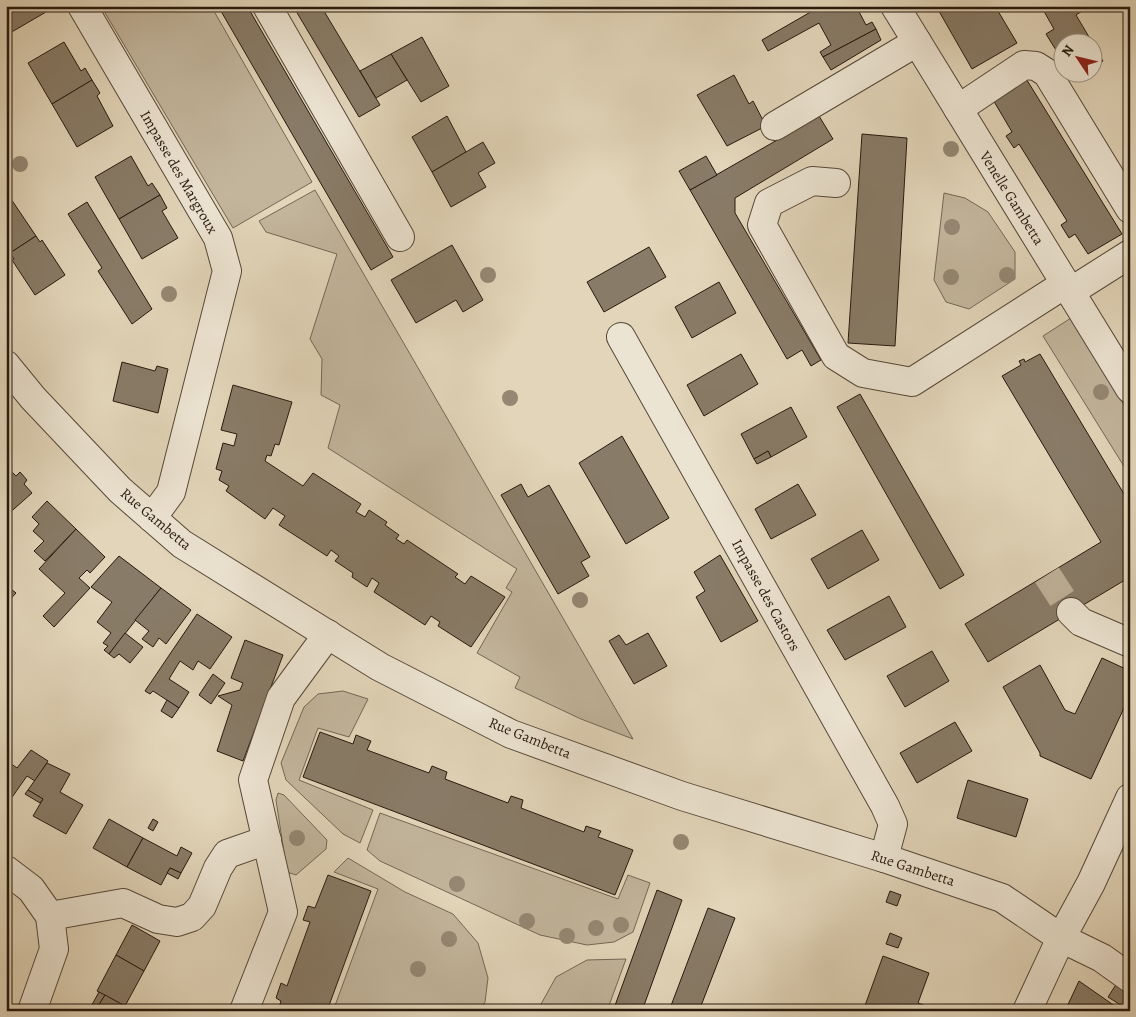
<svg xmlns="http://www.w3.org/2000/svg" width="1136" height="1017" viewBox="0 0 1136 1017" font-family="Alegreya,serif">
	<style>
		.green { fill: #c2b59c; stroke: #746755 }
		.building { fill: #887b67; stroke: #27190e }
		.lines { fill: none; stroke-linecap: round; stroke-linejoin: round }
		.minor-tunnel { stroke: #bdaf97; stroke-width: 28; stroke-dasharray: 28 14; stroke-linecap: butt }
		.minor-casing { stroke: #564839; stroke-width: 30 }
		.minor { stroke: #ece4d2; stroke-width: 28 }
		.tree { fill: #958773 }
		.labels { text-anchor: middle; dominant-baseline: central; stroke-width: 4; stroke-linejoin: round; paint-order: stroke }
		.street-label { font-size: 15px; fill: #27190e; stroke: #ece4d2 }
	</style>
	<rect width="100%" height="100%" fill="#e2d5b9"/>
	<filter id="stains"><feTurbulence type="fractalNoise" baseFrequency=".004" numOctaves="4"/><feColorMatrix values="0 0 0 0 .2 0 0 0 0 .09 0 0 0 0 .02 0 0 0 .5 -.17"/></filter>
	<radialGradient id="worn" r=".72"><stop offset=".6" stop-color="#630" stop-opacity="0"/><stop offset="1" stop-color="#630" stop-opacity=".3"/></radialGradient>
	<g class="green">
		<path d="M101,6H211L312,182L233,228Z"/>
		<path d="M315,190L633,739L581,719L515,688L520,677L477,653L512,592L506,588L517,569L328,448L340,405L321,395L322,359L310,339L337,254L266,232L259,221Z"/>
		<path d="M944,193L965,198L988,212L1015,252V279L969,309L946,302L934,280Z"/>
		<path d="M1071,318L1130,415V476L1043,336Z"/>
		<path d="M343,691L368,699L349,737L318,728L299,780L373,810L360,843L343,834L286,780L281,763L304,707L318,694Z"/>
		<path d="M278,793L284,795L327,840L326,849L296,875L287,872L276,800Z"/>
		<path d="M380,813L618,899L628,875L650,883L633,932L614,942L587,945L540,935L380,861L367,850Z"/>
		<path d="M348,858L405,892L453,914L478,943L488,978L485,1002L480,1011H333L378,889L334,872Z"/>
		<path d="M626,959L607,1011H540V1006L556,977L587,960Z"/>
	</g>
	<g class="building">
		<path d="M6,6H43L46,12L10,33L6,27Z"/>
		<path d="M218,6H247L393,257L371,270Z"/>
		<path d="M293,6H321L380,105L359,117Z"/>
		<path d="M821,6H856L866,25L872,22L876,29L823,57L820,52L831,45L819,23L768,51L762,40Z"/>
		<path d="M936,6H995L1017,43L972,69Z"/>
		<path d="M1041,6H1090L1076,15L1092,42H1064V63L1046,34L1054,29Z"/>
		<path d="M876,29L881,40L831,70L823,57Z"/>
		<path d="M422,37L449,86L421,102L391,54Z"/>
		<path d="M64,42L81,71L85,68L92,80L52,104L28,63Z"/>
		<path d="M1094,45L1103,61L1094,67Z"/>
		<path d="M391,54L407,80L376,98L360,71Z"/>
		<path d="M1070,72H1084L1073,79Z"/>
		<path d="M734,75L749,104L753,101L766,126L727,146L697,95Z"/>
		<path d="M1025,77L1122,234L1088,254L1075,234L1069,238L1061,225L1067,221L1019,144L1014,148L1006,136L1012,132L992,98Z"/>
		<path d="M92,80L100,93L97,96L113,126L77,147L52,104Z"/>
		<path d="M447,116L466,152L432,172L412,137Z"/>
		<path d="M819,116L833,139L735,198V213L821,360L811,366L802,350L787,359L690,190Z"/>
		<path d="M862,134L907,138L895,346L848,343Z"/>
		<path d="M483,142L495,163L478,173L486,187L451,207L432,172Z"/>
		<path d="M131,156L148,186L152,183L160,195L119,219L95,177Z"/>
		<path d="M706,156L717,175L690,190L679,171Z"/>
		<path d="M160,195L167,208L162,211L178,238L142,259L119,219Z"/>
		<path d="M11,199L36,236L10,253L6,248V202Z"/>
		<path d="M87,202L152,309L132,324L98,271L102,268L68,214Z"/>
		<path d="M36,236L40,242L42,240L65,275L35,295L12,260L14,259L10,253Z"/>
		<path d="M452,245L483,300L463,312L456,300L416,323L391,280Z"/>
		<path d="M649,247L666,277L604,312L587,282Z"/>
		<path d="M719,282L736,313L692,338L675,307Z"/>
		<path d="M741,354L758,384L704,416L687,385Z"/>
		<path d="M1040,354L1130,504V577L988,662L965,624L1101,542L1002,376L1021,365L1019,361L1024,359L1025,362Z"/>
		<path d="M122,362L155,371L157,366L168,369L158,413L113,401Z"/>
		<path d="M233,385L292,402L279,445L275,444L271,456L267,455L265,461L303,486L313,473L361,504L356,512L365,517L369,510L387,522L385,525L399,535L396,539L404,544L407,540L458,574L455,577L465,584L471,576L505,597L471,647L438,626L440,622L431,616L425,625L374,592L379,583L372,578L367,587L352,577L353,573L335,561L339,556L331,550L327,556L279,525L285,516L273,508L265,519L226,491L229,486L219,480L222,471L216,469L223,443L234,446L237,434L221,430Z"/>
		<path d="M860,394L964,575L940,589L837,407Z"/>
		<path d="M791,407L807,437L771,457L768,451L754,459L741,434Z"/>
		<path d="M622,436L669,518L626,544L579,463Z"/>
		<path d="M768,451L771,457L757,464L754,459Z"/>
		<path d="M6,467H7L16,476L20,472L27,480L24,484L32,493L6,516Z"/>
		<path d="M521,484L528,497L549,485L590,557L581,562L589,576L558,594L501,495Z"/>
		<path d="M798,484L816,515L771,539L755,509Z"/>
		<path d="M47,501L76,529L45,561L34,551L44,541L33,531L39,524L32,517Z"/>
		<path d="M76,529L105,557L90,573L87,570L79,578L90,588L54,627L43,616L65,593L39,569Z"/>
		<path d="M862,530L879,560L828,589L811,559Z"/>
		<path d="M720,555L758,621L721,642L696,597L705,591L694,572Z"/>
		<path d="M119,556L161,588L109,654L104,650L108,646L103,643L111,633L97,622L112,602L91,587Z"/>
		<path d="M6,585L16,593L6,604Z"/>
		<path d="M161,588L191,610L166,644L159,638L153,647L142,639L149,631L135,620Z"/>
		<path d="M889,596L906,627L845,660L827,630Z"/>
		<path d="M197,614L232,637L210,669L198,661L193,670L180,661L169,679L189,692L179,708L153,691L150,694L145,691Z"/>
		<path d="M125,633L143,647L130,663L119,654L114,658L109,654Z"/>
		<path d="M648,633L667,666L634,684L609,641L619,635L626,645Z"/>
		<path d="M245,640L283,655L243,761L217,751L232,705L218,696L240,690L243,683L231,678Z"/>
		<path d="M932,651L949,681L905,707L887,676Z"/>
		<path d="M1102,658L1130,671V695L1091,779L1040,756V753L1003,687L1040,665L1065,710L1075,714Z"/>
		<path d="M213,674L225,683L211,704L199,695Z"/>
		<path d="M167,700L179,708L172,718L161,711Z"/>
		<path d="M955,722L972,751L917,783L900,753Z"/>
		<path d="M320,732L353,744L356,735L371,741L367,750L429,773L432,766L447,772L445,779L508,803L511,796L523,800L521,808L584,832L586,826L601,831L598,837L633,850L615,895L303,777Z"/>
		<path d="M31,750L48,761L35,781L27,776L8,803L6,802V760L17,768Z"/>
		<path d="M47,763L70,774L60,792L83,805L66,834L33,816L43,799L28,790Z"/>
		<path d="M968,780L1028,799L1016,837L957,818Z"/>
		<path d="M28,790L43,799L40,803L25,794Z"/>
		<path d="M109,819L143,838L127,867L93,848Z"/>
		<path d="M153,819L158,822L153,831L148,828Z"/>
		<path d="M143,838L177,856L181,847L192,853L181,873L170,868L161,885L127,867Z"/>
		<path d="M170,868L181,873L178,879L167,873Z"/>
		<path d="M328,875L371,891L327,1011H278L281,1001L276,998L281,983L287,986L310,922L303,920L308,906L315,908Z"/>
		<path d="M657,890L682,900L642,1011H613Z"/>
		<path d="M890,891L901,895L897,906L886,902Z"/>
		<path d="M708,908L735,918L699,1011H669Z"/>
		<path d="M132,925L160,941L144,971L116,955Z"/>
		<path d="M890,933L902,938L898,948L886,944Z"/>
		<path d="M116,955L144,971L125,1006L97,991Z"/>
		<path d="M883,956L929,973L918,1003L926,1006L925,1011H863Z"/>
		<path d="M1079,981L1122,1011H1065Z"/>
		<path d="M1117,983L1130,992V1011L1108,997Z"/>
		<path d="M99,992L105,995L95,1011H91L89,1010Z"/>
		<path d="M105,995L125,1006L132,1011H95Z"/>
	</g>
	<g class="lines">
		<path class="minor-tunnel" d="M1047,575L1071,612"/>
		<g class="minor-casing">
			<g id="minor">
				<path d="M82,6L218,238L227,271L171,492L152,518"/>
				<path d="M267,6L400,237"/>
				<path d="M895,6L1130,389"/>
				<path d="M958,109L1024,65L1036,66L1047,73L1130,209"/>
				<path d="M775,126L917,42"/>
				<path d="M836,183L812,181L769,203L762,225L836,356L863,373L912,382L1065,284"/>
				<path d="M1070,292L1130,254"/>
				<path d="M621,337L885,806L893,824L884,858"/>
				<path d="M6,365L33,398L120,490L182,544L380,667L511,734L682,796L884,858L1002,898L1061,938L1102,958L1130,978"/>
				<path d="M1071,612L1081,622L1130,643"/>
				<path d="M6,870L31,889L50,916L54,949L32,1011"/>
				<path d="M50,916L123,903L158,919L177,922L192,917L202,906L218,868L227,854L267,840"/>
				<path d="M244,1011L283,912L253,780L281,698L328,634"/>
				<path d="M1027,1011L1061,938L1091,883L1130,798"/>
			</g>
		</g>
		<use href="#minor" class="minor"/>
	</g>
	<g class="tree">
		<circle cx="951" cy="149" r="8"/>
		<circle cx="20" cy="164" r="8"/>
		<circle cx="952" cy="227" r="8"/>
		<circle cx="488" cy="275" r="8"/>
		<circle cx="1007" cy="275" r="8"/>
		<circle cx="951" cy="277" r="8"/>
		<circle cx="169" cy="294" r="8"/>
		<circle cx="1101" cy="392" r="8"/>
		<circle cx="510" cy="398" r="8"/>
		<circle cx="580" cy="600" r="8"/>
		<circle cx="297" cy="838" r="8"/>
		<circle cx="681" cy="842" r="8"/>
		<circle cx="457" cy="884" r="8"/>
		<circle cx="527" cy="921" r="8"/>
		<circle cx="621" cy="925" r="8"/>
		<circle cx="596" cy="928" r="8"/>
		<circle cx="567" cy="936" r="8"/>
		<circle cx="449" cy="939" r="8"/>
		<circle cx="418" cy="969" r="8"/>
	</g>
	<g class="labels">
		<g class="street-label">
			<text transform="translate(179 172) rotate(60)">Impasse des Margroux</text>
			<text transform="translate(1012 198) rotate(58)">Venelle Gambetta</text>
			<text transform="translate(156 519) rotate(40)">Rue Gambetta</text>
			<text transform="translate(766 595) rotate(61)">Impasse des Castors</text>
			<text transform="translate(530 738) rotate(22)">Rue Gambetta</text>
			<text transform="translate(913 868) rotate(18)">Rue Gambetta</text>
		</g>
	</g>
	<rect width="1136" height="1017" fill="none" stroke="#e2d5b9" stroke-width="25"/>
	<rect x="8" y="8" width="1121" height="1002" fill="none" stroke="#27190e" stroke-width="2.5"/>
	<rect x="12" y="12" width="1111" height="992" fill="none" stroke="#27190e"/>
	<g transform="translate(1078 58) rotate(305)"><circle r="24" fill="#ece4d2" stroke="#9d9384"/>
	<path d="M0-4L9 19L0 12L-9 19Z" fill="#8f2418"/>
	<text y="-8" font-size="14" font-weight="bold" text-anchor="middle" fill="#27190e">N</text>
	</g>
	<rect width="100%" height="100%" filter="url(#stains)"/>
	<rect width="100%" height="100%" fill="url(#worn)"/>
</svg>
